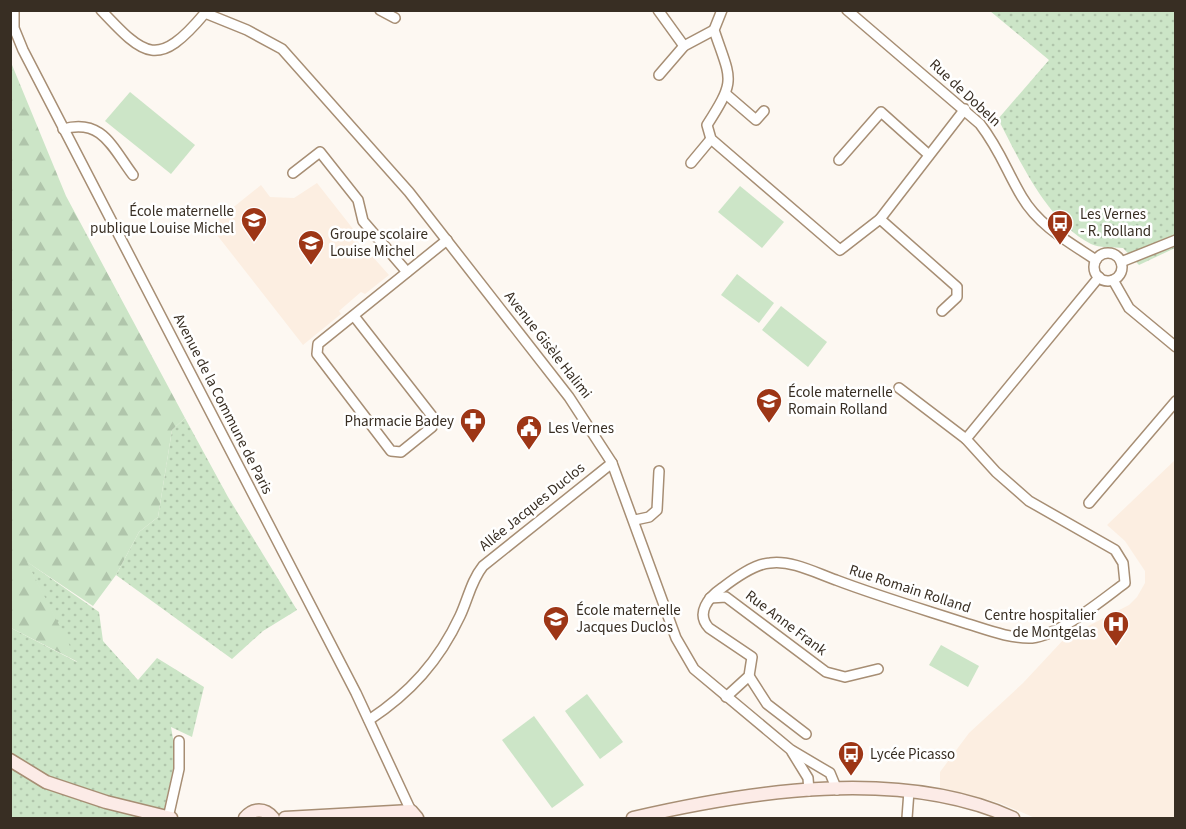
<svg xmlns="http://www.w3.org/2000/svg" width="1186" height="829" viewBox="0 0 1186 829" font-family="'Source Sans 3',sans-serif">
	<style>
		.built { fill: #fceee1 }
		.grass { fill: url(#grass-dots) }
		.forest { fill: url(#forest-firs) }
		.pitch { fill: #cce5c7 }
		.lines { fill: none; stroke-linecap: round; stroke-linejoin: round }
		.street-casing { stroke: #a78e74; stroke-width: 12 }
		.secondary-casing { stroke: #a78e74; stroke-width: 15 }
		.street { stroke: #fff; stroke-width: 9 }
		.secondary { stroke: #fcebe7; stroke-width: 12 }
		.labels { text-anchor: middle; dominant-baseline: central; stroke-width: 5; stroke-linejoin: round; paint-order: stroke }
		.street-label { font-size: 15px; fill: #382e23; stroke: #fff }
		.poi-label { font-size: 15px; fill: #382e23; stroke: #fff; text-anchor: start }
	</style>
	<defs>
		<pattern id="grass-dots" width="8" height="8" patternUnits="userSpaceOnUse" patternTransform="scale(1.5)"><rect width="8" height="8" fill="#cce5c7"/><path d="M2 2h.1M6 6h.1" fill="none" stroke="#b0c5ab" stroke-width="1.8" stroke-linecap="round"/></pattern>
		<pattern id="forest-firs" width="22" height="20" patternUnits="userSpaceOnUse" patternTransform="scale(1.5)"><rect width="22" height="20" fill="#cce5c7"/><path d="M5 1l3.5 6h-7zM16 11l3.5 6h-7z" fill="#b0c5ab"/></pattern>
	</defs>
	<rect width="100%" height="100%" fill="#fdf8f2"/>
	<g class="built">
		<path d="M317,183L361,239L347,249L352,256L364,247L389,275L365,294L361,292L339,311L341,314L303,345L210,226L261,185L270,197L294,198Z"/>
		<path d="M1175,460V818H1035L1000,803L940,788V772L969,733L1023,683L1065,638L1129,605L1137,597L1145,583V571L1125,541L1107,525Z"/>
	</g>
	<g class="grass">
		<path d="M990,11H1175V248L1139,265L1123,248C1113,247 1099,248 1091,244C1047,221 1020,161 998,119L1049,60Z"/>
		<path d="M185,418L228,497L297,610L263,631L232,659L116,575L139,532L158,517L172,430Z"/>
		<path d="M26,561L99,612L103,641L138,680L157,658L204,687L192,737L171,727L176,756L164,810L149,818H11V628L77,662Z"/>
	</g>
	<path class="forest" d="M10,60L66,196L185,418L172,430L158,517L139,532L116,575L93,606L27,562L78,662L11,628Z"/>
	<g class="pitch">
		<path d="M130,92L195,145L171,174L105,121Z"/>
		<path d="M740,186L784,222L762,248L718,212Z"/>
		<path d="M737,274L774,303L759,323L721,295Z"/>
		<path d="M781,306L827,342L808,367L762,330Z"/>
		<path d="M941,645L979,666L968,687L929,665Z"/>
		<path d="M587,694L623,742L600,759L565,711Z"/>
		<path d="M534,716L584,785L552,808L502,740Z"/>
	</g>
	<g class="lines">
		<g class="street-casing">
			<g id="street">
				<path d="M14,10V28L23,50L356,693L411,811"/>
				<path d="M101,10C145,57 158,69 205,13"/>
				<path d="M380,10L395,18"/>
				<path d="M658,10L684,46"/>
				<path d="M722,10L714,30C731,81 737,78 707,125L711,139L840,250L880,219L957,287V297L942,311"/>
				<path d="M847,10L980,124C1000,150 1006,170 1022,197C1039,226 1069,242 1096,260"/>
				<path d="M205,13L247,30L282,49L409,192L569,397L612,463L676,638L694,669L791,750L830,773L837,790"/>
				<path d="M659,75L684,46L714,30"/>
				<path d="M727,95L756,120L764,111"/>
				<path d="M63,129C102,118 112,147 133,175"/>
				<path d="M839,160L881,112L929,155"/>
				<path d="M691,163L711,139"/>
				<path d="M293,173L320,152L358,200L363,221L407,272"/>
				<path d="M880,219L965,109"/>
				<circle cx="1108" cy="267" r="14"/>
				<path d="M1121,262L1176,240"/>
				<path d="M1113,280L1129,308L1176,347"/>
				<path d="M354,316L432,416V427L401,452L391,451L317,354L318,344L447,240"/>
				<path d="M899,388L966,439"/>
				<path d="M1089,503L1176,401"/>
				<path d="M635,520L649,517L657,510L659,471"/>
				<path d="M710,598L726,597L826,672L845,677L878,669"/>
				<path d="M749,676L767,704L806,734"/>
				<path d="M726,697L749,676L752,657L709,628C695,613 709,597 722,588C735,578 754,564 770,563C792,560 816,573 836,580C878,596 922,609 965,623C985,629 1010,639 1032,638C1060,635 1102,600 1125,583L1123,563L1115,550L1029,501L996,472L966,439L1099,277"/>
				<path d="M369,720C410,693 439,661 460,616C468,599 471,581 483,566L612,463"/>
				<path d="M792,752L808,778L809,791"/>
				<path d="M168,818L179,769V741"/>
				<path d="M907,818L909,791"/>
			</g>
		</g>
		<g class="secondary-casing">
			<g id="secondary">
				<path d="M10,760L46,782L106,802L171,818"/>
				<path d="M245,818C253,808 265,808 273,818"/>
				<path d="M285,818L411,811L417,818"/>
				<path d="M633,818C749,791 900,767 1013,818"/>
			</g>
		</g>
		<use href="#street" class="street"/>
		<use href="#secondary" class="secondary"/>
	</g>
	<defs>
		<g id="school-pin" transform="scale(1.35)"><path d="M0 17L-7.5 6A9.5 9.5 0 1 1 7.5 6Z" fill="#9d3616" stroke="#fff"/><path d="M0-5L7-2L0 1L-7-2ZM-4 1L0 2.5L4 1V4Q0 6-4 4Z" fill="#fff"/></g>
		<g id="bus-pin" transform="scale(1.35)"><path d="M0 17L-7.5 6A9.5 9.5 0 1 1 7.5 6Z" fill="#9d3616" stroke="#fff"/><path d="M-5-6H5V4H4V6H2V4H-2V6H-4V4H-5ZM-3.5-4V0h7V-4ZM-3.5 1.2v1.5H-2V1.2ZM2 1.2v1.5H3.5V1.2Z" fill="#fff"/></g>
		<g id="pharmacy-pin" transform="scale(1.35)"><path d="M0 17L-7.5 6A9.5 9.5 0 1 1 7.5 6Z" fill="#9d3616" stroke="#fff"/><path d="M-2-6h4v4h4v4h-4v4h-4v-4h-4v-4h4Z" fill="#fff"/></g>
		<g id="civic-pin" transform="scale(1.35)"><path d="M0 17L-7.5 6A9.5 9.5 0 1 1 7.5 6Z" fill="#9d3616" stroke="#fff"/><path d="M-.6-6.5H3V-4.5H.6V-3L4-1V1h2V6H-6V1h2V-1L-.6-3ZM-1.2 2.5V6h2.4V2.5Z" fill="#fff"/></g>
		<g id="hospital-pin" transform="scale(1.35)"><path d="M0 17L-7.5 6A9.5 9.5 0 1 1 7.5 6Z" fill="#9d3616" stroke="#fff"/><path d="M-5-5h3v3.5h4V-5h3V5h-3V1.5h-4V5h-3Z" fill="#fff"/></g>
	</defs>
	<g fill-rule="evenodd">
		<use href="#school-pin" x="254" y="220"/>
		<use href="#bus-pin" x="1060" y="223"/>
		<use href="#school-pin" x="311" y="243"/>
		<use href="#school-pin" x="769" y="401"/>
		<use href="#pharmacy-pin" x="473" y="421"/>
		<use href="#civic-pin" x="529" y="428"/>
		<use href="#school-pin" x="556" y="619"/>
		<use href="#hospital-pin" x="1116" y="624"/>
		<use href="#bus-pin" x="851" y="754"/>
	</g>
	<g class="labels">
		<g class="street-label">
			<text transform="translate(965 93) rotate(43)">Rue de Dobeln</text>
			<text transform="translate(548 345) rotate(52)">Avenue Gisèle Halimi</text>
			<text transform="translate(223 404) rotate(63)">Avenue de la Commune de Paris</text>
			<text transform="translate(532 507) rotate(-39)">Allée Jacques Duclos</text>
			<text transform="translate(910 589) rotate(18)">Rue Romain Rolland</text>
			<text transform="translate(786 623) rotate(37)">Rue Anne Frank</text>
		</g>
		<g class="poi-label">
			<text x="234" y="211" text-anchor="end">École maternelle<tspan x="234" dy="17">publique Louise Michel</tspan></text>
			<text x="1080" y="214">Les Vernes<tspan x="1080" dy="17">- R. Rolland</tspan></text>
			<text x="330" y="234">Groupe scolaire<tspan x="330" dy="17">Louise Michel</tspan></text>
			<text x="788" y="392">École maternelle<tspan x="788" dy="17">Romain Rolland</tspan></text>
			<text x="454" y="421" text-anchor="end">Pharmacie Badey</text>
			<text x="548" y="428">Les Vernes</text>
			<text x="576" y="610">École maternelle<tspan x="576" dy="17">Jacques Duclos</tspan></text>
			<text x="1096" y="615" text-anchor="end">Centre hospitalier<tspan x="1096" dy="17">de Montgelas</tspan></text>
			<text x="870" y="754">Lycée Picasso</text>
		</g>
	</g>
	<rect width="1186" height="829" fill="none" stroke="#382e23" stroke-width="24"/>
</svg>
